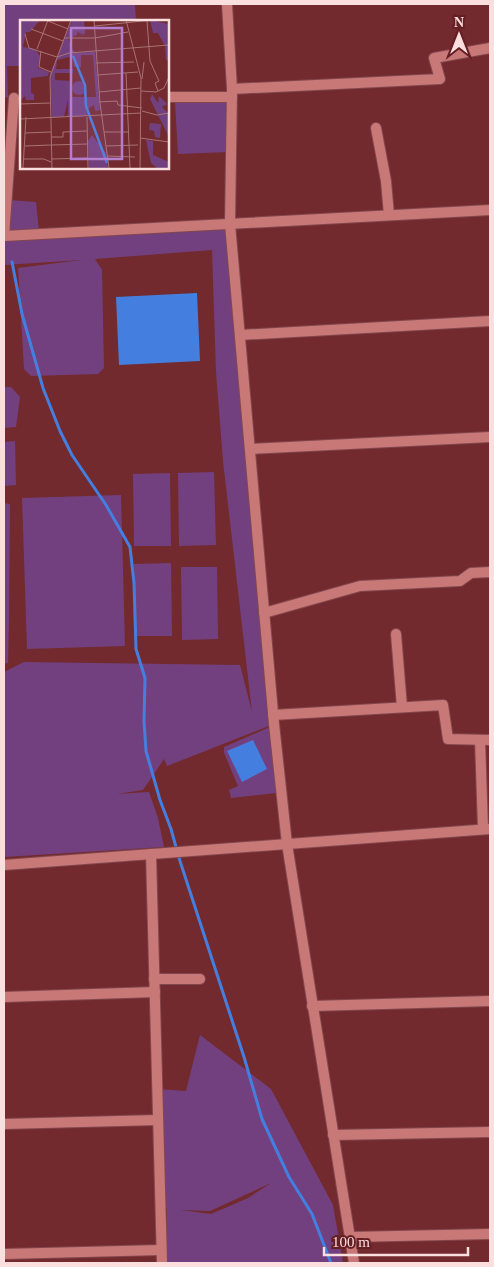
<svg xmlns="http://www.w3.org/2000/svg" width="494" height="1267" viewBox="0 0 494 1267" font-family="'Times New Roman',serif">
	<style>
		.green { fill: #72407e; fill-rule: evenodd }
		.water { fill: #447fe0 }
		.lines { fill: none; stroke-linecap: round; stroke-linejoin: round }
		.stream { stroke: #447fe0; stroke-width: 3 }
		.minor-casing { stroke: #82474d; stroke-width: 12 }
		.minor { stroke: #c97878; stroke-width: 10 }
		.inset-river { fill: none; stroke: #447fe0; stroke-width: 2.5 }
		.inset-road { fill: none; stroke: #a87274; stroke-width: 1 }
		.view { fill: #b47dcd; fill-opacity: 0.15; stroke: #b47dcd; stroke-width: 2.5 }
		.inset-edge { fill: none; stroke: #fadfde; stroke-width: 2.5 }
	</style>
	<rect width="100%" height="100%" fill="#722a2e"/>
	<g class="green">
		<path d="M4,4H135L136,21H21V66H7L8,98L4,97Z"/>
		<path d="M229,101V152L178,154L175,102Z"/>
		<path d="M4,141H5L6,202L9,200L36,202L39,232H4Z"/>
		<path d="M227,224L274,724L167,766L164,759L143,790L117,794L149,792L158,818L164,847L4,857V672L24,662L240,665L252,712L223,461L216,372L212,250L95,259L102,270L104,368L98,374L31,376L24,369L18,268L81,260L4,265V236Z"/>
		<path d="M4,387H11L20,397L16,427L4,428Z"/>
		<path d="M15,441L16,485L4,486V442Z"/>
		<path d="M214,472L216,545L179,546L178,473Z"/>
		<path d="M170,473L171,546H134L133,474Z"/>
		<path d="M121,495L125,646L27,649L22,498Z"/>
		<path d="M4,503L10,504L9,620L8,663L4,664Z"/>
		<path d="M171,563L172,636H135L134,564Z"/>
		<path d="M181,567H217L218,639L182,640Z"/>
		<path d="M270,727L276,793L231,798L229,790L238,786L224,753V747Z"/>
		<path d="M200,1035L271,1089L333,1205L343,1263H167V1209L160,1210L157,1089L186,1091ZM271,1183L248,1198L211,1214L180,1210L210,1211Z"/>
	</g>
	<g class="water">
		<path d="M197,293L200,361L119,365L116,297Z"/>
		<path d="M253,740L267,769L242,782L227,751Z"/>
	</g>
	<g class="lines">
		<path class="stream" d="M12,262L22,314L43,388L60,431L72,455L106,505L130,547L134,583L136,649L145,678L144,721L146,751L160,800L171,829L179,858L244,1057L262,1119L289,1177L312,1214L331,1263"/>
		<g class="minor-casing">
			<g id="minor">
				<path d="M227,4L232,89L230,224L274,724L287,844L354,1263"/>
				<path d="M232,89L440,79L434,58L490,48"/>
				<path d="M168,97H232"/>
				<path d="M14,98L4,236L490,210"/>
				<path d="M376,128L386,181L389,215"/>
				<path d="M240,335L490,321"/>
				<path d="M251,449L490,437"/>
				<path d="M264,613L360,586L460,581L471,573L490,572"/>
				<path d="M396,634L402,707"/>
				<path d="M273,715L443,705L448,739L490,740"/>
				<path d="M480,740L483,829"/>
				<path d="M151,854L162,1263"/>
				<path d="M4,865L490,829"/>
				<path d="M154,979H200"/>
				<path d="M4,997L155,992"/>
				<path d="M312,1006L490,1001"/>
				<path d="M4,1124L158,1120"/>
				<path d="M333,1135L490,1132"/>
				<path d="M350,1237L490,1234"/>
				<path d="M4,1254L161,1250"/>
			</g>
		</g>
		<use href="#minor" class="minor"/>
	</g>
	<g transform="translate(20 20)">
		<rect width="149" height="149" fill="#722a2e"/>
		<path d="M0,0H20L10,12H6L3,27L15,29L20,36L18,48L29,52L28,56L11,58V73L14,74V80H6L5,76L0,81ZM52,0H64L65,12L64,15L57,12V15L48,18L52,29L56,33L75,32L80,90L75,91L74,85L66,90L68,96L46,97L48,94V79L44,97H32L30,54ZM61,35H73L76,77H52V61L35,60V53H53V49H36L37,40L53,36L54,47H61ZM130,0L149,4V41L146,40L145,26L138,13H133ZM52 68a7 7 0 1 1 14 0a7 7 0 1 1-14 0ZM132,74L138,83L139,76L147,84L142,87L149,94V117L130,79ZM130,103L141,104L140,118L135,117L134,111L129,110ZM72,115L86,133L88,148H69L68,121ZM126,120L133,121V135L149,142V148H137L131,143Z" fill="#72407e" fill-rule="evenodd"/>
		<path class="inset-river" d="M53,36L65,65L66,86L87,143"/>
		<path class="inset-road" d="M74,0L80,83L89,148M106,0L121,58L120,148M28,1L48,9M127,1L130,41L139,61L135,63L138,71M75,6L132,0M11,9L43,21M5,14L9,28L37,37M44,18H75M75,18L108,12M17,29L28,0M21,31L19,47L31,52M37,37L49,33L149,25M76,43L114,42M106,53L110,148M77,55L118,52M122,59L124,42M121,71L136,72L144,68L149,57M79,72L121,68M79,82L97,81L98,85L122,88M0,84L30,83M122,91L137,95L149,93M67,97L68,148M0,99L121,93M84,112H109M5,113L31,112M31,117H43V112L67,111M120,118L149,122M31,125L68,124M5,126L31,125M86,126L118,125M87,136L115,137M3,139H24L31,142M31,139L68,138M3,148L6,97M32,148L30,57L51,0"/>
		<path class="view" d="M51,8H102V139H51Z"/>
		<rect width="149" height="149" class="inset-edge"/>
	</g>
	<rect width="494" height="1267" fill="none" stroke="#fadfde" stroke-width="10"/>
	<g transform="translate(459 35)" stroke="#651e23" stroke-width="4" paint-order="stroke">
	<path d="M0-4L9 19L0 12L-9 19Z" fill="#fadfde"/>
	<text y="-8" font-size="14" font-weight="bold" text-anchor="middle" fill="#fadfde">N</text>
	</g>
	<path d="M324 1247v8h144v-8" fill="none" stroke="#fadfde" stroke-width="2.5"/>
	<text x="332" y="1247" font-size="15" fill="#fadfde" stroke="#651e23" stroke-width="4" paint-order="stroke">100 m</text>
</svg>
